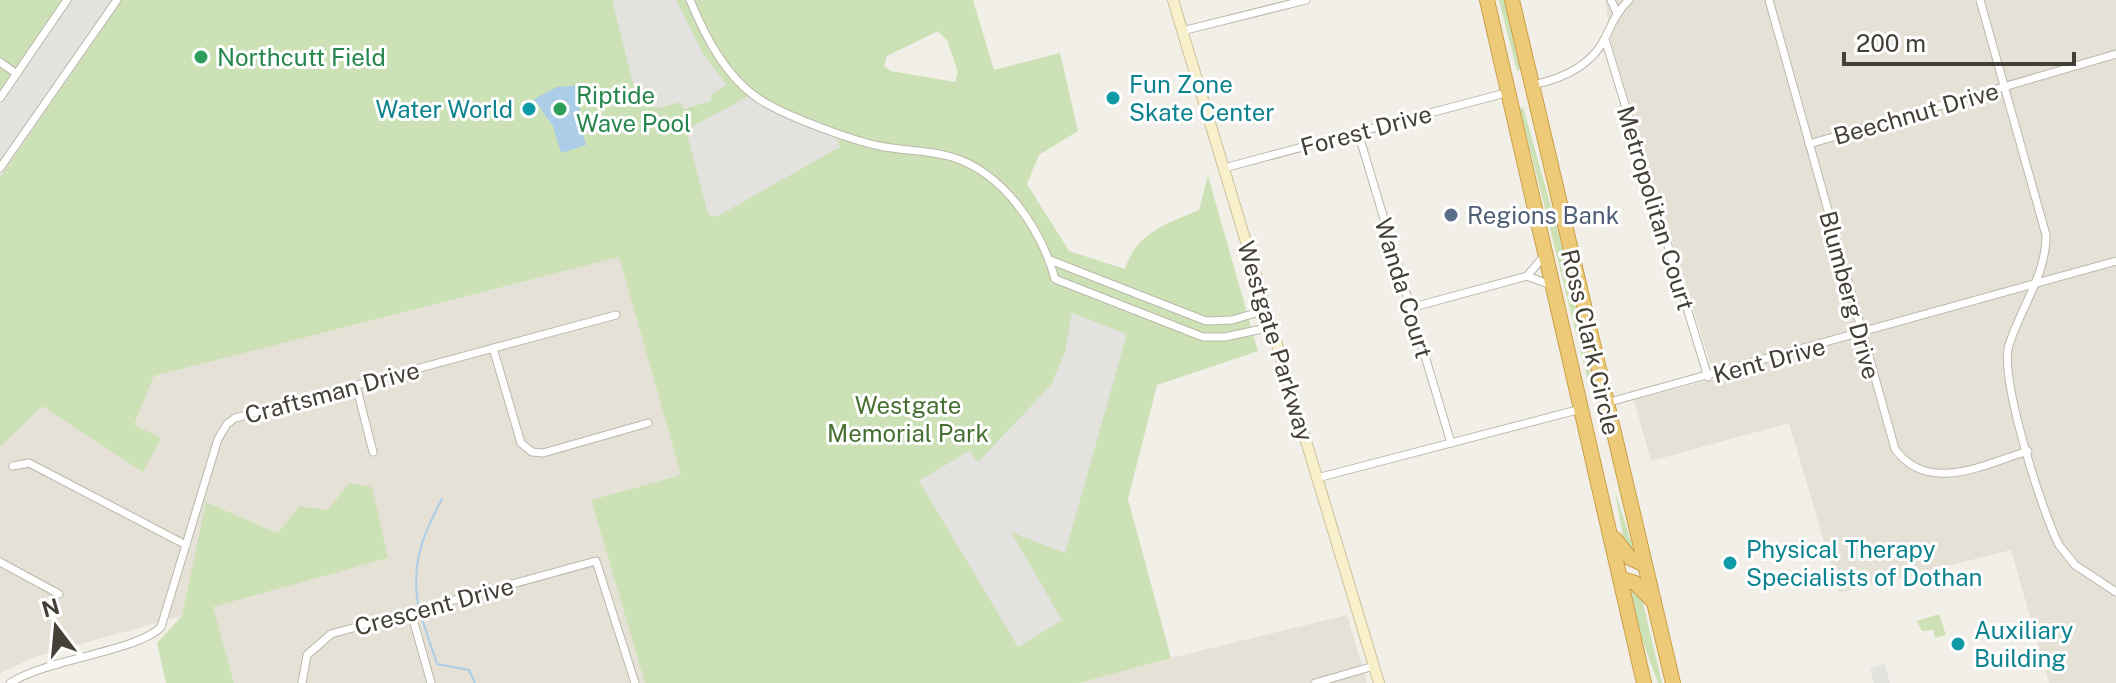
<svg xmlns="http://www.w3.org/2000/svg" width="2116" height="683" viewBox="0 0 2116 683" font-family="'Public Sans',sans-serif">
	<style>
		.residential { fill: #e5e1d6 }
		.green { fill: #cce1b5; fill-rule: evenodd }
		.parking { fill: #e3e2df }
		.water { fill: #abcde8 }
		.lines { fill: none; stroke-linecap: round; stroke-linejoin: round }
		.stream { stroke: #abcde8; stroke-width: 2 }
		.street-casing { stroke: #bcb7ab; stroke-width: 9 }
		.secondary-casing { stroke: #ccc29c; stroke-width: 12 }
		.highway-casing { stroke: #cb9f48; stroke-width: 16 }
		.street { stroke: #fff; stroke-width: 7 }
		.secondary { stroke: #f8efcb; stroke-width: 10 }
		.highway { stroke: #edca77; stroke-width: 14 }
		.leisure-dot { fill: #2e9e5b; stroke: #fff; stroke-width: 3 }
		.culture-dot { fill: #0f9aa8; stroke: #fff; stroke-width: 3 }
		.service-dot { fill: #5c6f8a; stroke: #fff; stroke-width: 3 }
		.labels { text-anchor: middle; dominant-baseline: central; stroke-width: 6; stroke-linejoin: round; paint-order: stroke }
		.leisure-label { font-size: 24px; fill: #27864d; stroke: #fff; text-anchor: start }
		.culture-label { font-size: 24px; fill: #0d838f; stroke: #fff; text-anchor: start }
		.street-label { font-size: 24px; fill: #443f37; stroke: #fff }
		.service-label { font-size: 24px; fill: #4e5e75; stroke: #fff; text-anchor: start }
		.park-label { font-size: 24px; fill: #466f31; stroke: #fff }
	</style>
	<rect width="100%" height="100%" fill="#f2efe8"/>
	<g class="residential">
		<path d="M1605,0H2116V683H2049L2011,550L1839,593L1789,423L1651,461L1634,400L1715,379L1612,46Z"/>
		<path d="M619,257L681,475L591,500L645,683H234L212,607L387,558L328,510L299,506L278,533L207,502L182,616L37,656L0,673V447L42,405L134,425L154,376Z"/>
		<path d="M1347,615L1367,683H1079L1171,658Z"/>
	</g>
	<g class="green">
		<path d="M0,0H973L994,70L1060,53L1078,131L1039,155L1027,184L1069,251L1125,269C1136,233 1166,224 1199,210L1208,176L1258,351L1157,385L1128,499L1171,658L1079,683H645L591,500L681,475L619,257L154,376L134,425L161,438L143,472L42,406L0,447ZM938,31L947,40L958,72L955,82L891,71L884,66L887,56Z"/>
		<path d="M1499,0H1505L1521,69L1517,71Z"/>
		<path d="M1523,107L1560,239L1593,381L1589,385L1520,109Z"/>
		<path d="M349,483L372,487L388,558L213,607L234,683H166L157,643L182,616L206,502L278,533L299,506L328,510Z"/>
		<path d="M1615,491L1634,551L1630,553L1624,543Z"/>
		<path d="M1636,589L1642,599L1662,683H1658L1639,631L1630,590Z"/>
		<path d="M1939,614L1946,635L1935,638L1933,630L1922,631L1917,621Z"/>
	</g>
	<g class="parking">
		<path d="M64,0H122L0,177V93Z"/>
		<path d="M612,0H676L703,54L727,85L711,94V101L684,109L681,102L659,108L638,103Z"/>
		<path d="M749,96L787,118L841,138L838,140L840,147L716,217L708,214L686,130Z"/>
		<path d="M1072,313L1127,334L1065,553L1011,532L1062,620L1018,647L919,481L969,451L978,462L1051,385L1065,352Z"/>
		<path d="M1885,664L1890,683H1874L1870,668Z"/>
	</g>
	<path class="water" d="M582,85L579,119L586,145L561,153L553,126L534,99L557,87Z"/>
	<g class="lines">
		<g class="stream">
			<path d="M418,604C411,564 423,534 442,499"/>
			<path d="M421,616L437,664L469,670L475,683"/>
		</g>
		<g class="street-casing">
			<g id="street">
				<path d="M690,0C705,36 725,76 759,99C785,116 855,142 885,147C907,151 930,150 952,157C1004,173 1041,229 1055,279L1203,337H1225L1271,327"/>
				<path d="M1611,0L1617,13"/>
				<path d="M1769,0L1895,449C1928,495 1985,464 2028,451"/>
				<path d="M1980,0L2046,235C2047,273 2020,309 2009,345C1999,377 2042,512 2059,545L2075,565L2116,592"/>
				<path d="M1182,31L1306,0"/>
				<path d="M1605,39L1708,377"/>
				<path d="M0,62L17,74"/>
				<path d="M1532,85C1562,79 1591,67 1605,38C1612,24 1617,11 1629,0"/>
				<path d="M0,98L67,0"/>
				<path d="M1358,132L1451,443"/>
				<path d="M1809,144L2116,54"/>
				<path d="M0,168L117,0"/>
				<path d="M1224,168L1509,92"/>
				<path d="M1050,260L1206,321L1232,320L1266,310"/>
				<path d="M1527,276L1551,285"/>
				<path d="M1410,308L1527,276L1545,255"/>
				<path d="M493,348L521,443L532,452L543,453L648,423"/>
				<path d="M356,385L373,452"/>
				<path d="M1606,403L2116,261"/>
				<path d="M13,466L29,463L186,545"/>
				<path d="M1317,478L1581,409"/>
				<path d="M0,562L59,594"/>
				<path d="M411,612L431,683"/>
				<path d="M10,683C50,658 136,652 161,627L218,439L227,424L235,418L616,315"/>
				<path d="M302,683L307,655L331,634L596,561L635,683"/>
				<path d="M1315,683L1374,666"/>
			</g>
		</g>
		<g class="secondary-casing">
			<path id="secondary" d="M1173,0L1379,683"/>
		</g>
		<g class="highway-casing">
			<g id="highway">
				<path d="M1487,0L1644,683"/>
				<path d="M1512,0L1673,683"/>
				<path d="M1615,539L1630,558L1645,565"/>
				<path d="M1621,579L1635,583L1654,602"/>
			</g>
		</g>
		<use href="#street" class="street"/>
		<use href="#secondary" class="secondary"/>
		<use href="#highway" class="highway"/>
	</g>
	<g class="leisure-dot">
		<circle cx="201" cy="57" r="8"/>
		<circle cx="560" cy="109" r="8"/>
	</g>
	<g class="culture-dot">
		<circle cx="1113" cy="98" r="8"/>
		<circle cx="529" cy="109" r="8"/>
		<circle cx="1730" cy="563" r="8"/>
		<circle cx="1958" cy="644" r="8"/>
	</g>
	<circle class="service-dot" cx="1451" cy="215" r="8"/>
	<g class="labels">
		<g class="leisure-label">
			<text x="217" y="57">Northcutt Field</text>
			<text x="576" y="95">Riptide<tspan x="576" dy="28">Wave Pool</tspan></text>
		</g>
		<g class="culture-label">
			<text x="1129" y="84">Fun Zone<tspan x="1129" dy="28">Skate Center</tspan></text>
			<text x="513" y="109" text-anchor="end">Water World</text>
			<text x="1746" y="549">Physical Therapy<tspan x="1746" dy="28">Specialists of Dothan</tspan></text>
			<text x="1974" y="630">Auxiliary<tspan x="1974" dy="28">Building</tspan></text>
		</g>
		<g class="street-label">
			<text transform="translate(1916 113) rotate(-16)">Beechnut Drive</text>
			<text transform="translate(1366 130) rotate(-15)">Forest Drive</text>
			<text transform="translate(1656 208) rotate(73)">Metropolitan Court</text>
			<text transform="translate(1404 288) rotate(73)">Wanda Court</text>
			<text transform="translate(1850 295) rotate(75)">Blumberg Drive</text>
			<text transform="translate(1276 341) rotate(73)">Westgate Parkway</text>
			<text transform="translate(1591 342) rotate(77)">Ross Clark Circle</text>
			<text transform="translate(1769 360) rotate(-15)">Kent Drive</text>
			<text transform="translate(332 392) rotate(-15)">Craftsman Drive</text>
			<text transform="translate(434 606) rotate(-15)">Crescent Drive</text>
		</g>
		<g class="service-label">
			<text x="1467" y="215">Regions Bank</text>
		</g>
		<g class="park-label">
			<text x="908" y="405">Westgate<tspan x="908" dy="28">Memorial Park</tspan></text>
		</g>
	</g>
	<g transform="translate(56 627) rotate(344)" stroke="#ffffff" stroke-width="6" paint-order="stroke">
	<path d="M0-6L14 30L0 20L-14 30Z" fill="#443f37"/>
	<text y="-12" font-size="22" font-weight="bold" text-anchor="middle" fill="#443f37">N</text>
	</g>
	<path d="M1844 52v12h230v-12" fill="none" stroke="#443f37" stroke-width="4"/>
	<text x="1856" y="52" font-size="24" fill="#443f37" stroke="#ffffff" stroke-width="6" paint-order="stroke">200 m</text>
</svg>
